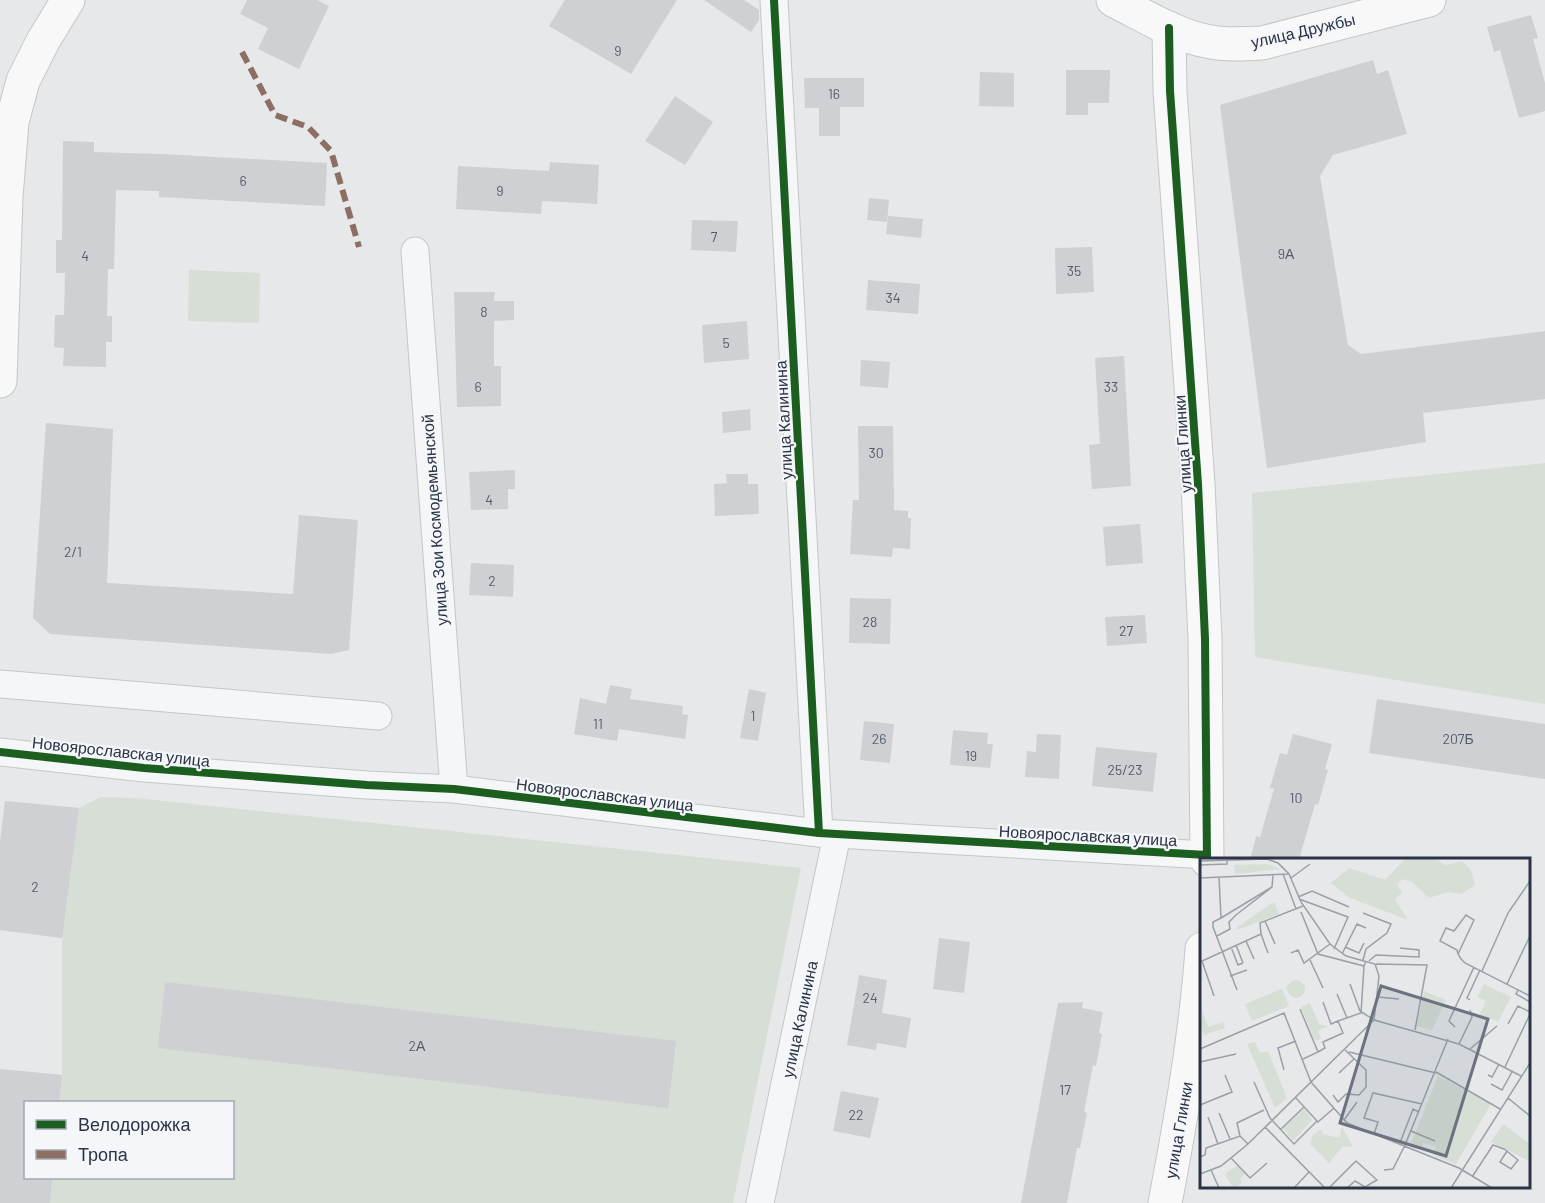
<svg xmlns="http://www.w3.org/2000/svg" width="1545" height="1203" viewBox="0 0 1545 1203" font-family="Barlow,sans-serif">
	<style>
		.green { fill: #d6ded6; fill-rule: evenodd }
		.building { fill: #ced0d3 }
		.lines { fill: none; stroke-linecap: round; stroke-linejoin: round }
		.street-casing { stroke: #c4c6c8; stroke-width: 29 }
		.secondary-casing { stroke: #c4c6c8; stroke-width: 35 }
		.street { stroke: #f5f6f7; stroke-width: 27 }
		.secondary { stroke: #f8f8f8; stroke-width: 33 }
		.quiet { stroke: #8d6e63; stroke-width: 6; stroke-dasharray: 12 6; stroke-linecap: butt }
		.cycleway-casing { stroke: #f4f6f9; stroke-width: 11 }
		.cycleway { stroke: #1b5e20; stroke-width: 8 }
		.labels { text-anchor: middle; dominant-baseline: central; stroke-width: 4.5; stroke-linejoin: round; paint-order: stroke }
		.number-label { font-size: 14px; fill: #545c69 }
		.street-label { font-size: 16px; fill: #2b3445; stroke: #f4f6f9 }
		.inset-road { fill: none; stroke: #9ba0a8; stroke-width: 1.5 }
		.view { fill: #6c737f; fill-opacity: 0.15; stroke: #6c737f; stroke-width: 3 }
		.inset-edge { fill: none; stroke: #2b3445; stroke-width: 3 }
	</style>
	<rect width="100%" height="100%" fill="#e6e8ea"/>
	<g class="green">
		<path d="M189,270L260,273L259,323L188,321Z"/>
		<path d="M1545,463V704L1255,657L1252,493Z"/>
		<path d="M101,797L136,798L801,868L733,1203H0V1069L62,1075V938L0,930V843L5,801L79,808ZM26,1102H232V1178H26Z"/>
	</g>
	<g class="building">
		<path d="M247,0H317L329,6L299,69L258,49L268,28L240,14Z"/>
		<path d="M565,0H677L631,74L549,26Z"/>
		<path d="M704,0H744L759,10V20L751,32Z"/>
		<path d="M1531,15L1538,38L1533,39L1545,83V111L1519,118L1500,50L1494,52L1487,27Z"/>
		<path d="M1373,60L1377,74L1388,70L1407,134L1333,155L1320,176L1348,345L1361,354L1545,331V399L1423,413L1426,442L1267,468L1220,105Z"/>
		<path d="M1066,70H1110L1109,103H1088V115H1066Z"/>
		<path d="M980,72L1014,73V107L979,106Z"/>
		<path d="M804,78H864V107H840V136H819V108H805Z"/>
		<path d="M675,96L713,122L685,165L645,141Z"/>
		<path d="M63,141L94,142V152L160,154L327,163L325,206L159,197V191L116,190L114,269H108L107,316H112V342H106V367L63,366L64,348L54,347L55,315H64L65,273H56V240H62Z"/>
		<path d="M550,162L599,165L597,204L542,201L541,214L456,209L458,166L549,171Z"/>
		<path d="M869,198L889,200L887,222L867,220Z"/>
		<path d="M888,216L923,219L921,238L886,234Z"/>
		<path d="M692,220L738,221L736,252L691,250Z"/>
		<path d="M1092,247L1094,292L1056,294L1055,248Z"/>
		<path d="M868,280L920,284L918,314L866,310Z"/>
		<path d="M454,292H495L494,301H514V320L494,321V366H501V406L457,407Z"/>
		<path d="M747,321L749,359L704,363L702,325Z"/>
		<path d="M1124,356L1131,486L1092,489L1089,445L1100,444L1095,358Z"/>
		<path d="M861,360L890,362L888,388L860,386Z"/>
		<path d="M750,409L751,430L723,433L722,412Z"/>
		<path d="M46,423L113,429L107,583L293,594L299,515L358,520L349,650L331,654L50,634L33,618Z"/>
		<path d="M858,426H893L894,510L908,511V518H911L910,549L893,548L892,557L850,554L853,500H859Z"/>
		<path d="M515,470V489H508V509L471,510L469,472Z"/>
		<path d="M726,474H748V484H758L759,514L715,516L714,484L727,483Z"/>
		<path d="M1140,524L1143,563L1106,566L1103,527Z"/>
		<path d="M471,563L514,565L513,597L469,595Z"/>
		<path d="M850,598L891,599L890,644L849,643Z"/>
		<path d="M1145,615L1147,643L1107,646L1105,617Z"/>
		<path d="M610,685L632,689L630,699L683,706L682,714L688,715L685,739L619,729L617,741L574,734L580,698L606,704Z"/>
		<path d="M749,689L766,693L758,741L740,738Z"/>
		<path d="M1377,699L1545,724V779L1369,753Z"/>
		<path d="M864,721L894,724L890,763L860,760Z"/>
		<path d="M953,730L988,733L987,744H993L990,768L950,765Z"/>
		<path d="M1037,734L1061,735L1059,779L1025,777L1027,751L1036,752Z"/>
		<path d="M1293,734L1332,744L1325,769L1328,770L1318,805L1315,804L1299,860H1250L1256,836L1260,837L1274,789L1270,788L1280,753L1287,755Z"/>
		<path d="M1096,747L1157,753L1153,792L1092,786Z"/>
		<path d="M5,801L79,808L62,938L0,930V843Z"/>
		<path d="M939,938L970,942L964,993L933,989Z"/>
		<path d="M859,975L887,980L882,1013L911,1018L906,1048L877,1043L876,1050L847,1045Z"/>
		<path d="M165,982L676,1041L668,1108L158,1048Z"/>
		<path d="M1083,1002L1082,1008L1103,1012L1099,1033L1102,1034L1096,1066L1093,1065L1084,1112L1087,1113L1080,1148H1077L1067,1203H1021L1058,1003Z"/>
		<path d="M0,1069L62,1075L59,1102H26V1178H52L50,1203H0Z"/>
		<path d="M841,1091L879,1098L870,1138L833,1131Z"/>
	</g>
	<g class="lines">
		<g class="street-casing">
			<g id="street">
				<path d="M774,0L819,833"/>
				<path d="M415,251L454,789"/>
				<path d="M0,684L378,716"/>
				<path d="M0,752L144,768L367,785L454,789L819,833L1207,855"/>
				<path d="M760,1203L837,835"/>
			</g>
		</g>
		<g class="secondary-casing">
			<g id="secondary">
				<path d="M1113,0C1143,15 1178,37 1211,42C1228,45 1245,44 1262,43L1429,0"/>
				<path d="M1169,28L1170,91L1198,484L1205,639L1207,860"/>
				<path d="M0,381L6,197L12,122L23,81L43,41L68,0"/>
				<path d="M1165,1203C1181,1119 1196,1034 1202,949"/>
			</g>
		</g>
		<use href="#street" class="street"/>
		<use href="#secondary" class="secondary"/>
		<path class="quiet" d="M242,52L275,115L308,127L331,151L359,247"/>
		<g class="cycleway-casing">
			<g id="cycleway">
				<path d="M774,0L819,833"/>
				<path d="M1169,28L1170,91L1198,484L1205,639L1207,860"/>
				<path d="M0,752L144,768L367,785L454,789L819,833L1207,855"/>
			</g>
		</g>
		<use href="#cycleway" class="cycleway"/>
	</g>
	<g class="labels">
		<g class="number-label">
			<text x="618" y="50">9</text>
			<text x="834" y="93">16</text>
			<text x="243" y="180">6</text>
			<text x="500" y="190">9</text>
			<text x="714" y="236">7</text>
			<text x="1286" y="253">9А</text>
			<text x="85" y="255">4</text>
			<text x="1074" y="270">35</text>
			<text x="893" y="297">34</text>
			<text x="484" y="311">8</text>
			<text x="726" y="342">5</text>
			<text x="478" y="386">6</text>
			<text x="1111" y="386">33</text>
			<text x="876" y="452">30</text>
			<text x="489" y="499">4</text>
			<text x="73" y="551">2/1</text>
			<text x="492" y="580">2</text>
			<text x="870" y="621">28</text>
			<text x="1126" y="630">27</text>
			<text x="753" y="715">1</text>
			<text x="598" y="723">11</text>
			<text x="879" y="738">26</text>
			<text x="1458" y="738">207Б</text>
			<text x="971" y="755">19</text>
			<text x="1125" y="769">25/23</text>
			<text x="1296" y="797">10</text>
			<text x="35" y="886">2</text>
			<text x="870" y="997">24</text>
			<text x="417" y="1045">2А</text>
			<text x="1065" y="1089">17</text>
			<text x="856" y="1114">22</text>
		</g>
		<g class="street-label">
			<text transform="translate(1303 30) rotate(-13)">улица Дружбы</text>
			<text transform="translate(783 420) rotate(-93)">улица Калинина</text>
			<text transform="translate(1182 444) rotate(-94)">улица Глинки</text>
			<text transform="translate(434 520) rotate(-94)">улица Зои Космодемьянской</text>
			<text transform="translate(121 751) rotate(6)">Новоярославская улица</text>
			<text transform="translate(605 794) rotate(7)">Новоярославская улица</text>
			<text transform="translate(1088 835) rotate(3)">Новоярославская улица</text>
			<text transform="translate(799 1019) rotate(-78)">улица Калинина</text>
			<text transform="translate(1178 1130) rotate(-80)">улица Глинки</text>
		</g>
	</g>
	<g transform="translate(1200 858)">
		<rect width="330" height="330" fill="#e6e8ea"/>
		<path d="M206,0H232L246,7L262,3L271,12L275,27L261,36L247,34L229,40L212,24L202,21L197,27L202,34L195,42L208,62L150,40L131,25L149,10L185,22ZM67,6L81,11L35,16L34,7ZM74,44L79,56L37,72L36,70ZM87 131a9 9 0 1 1 18 0a9 9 0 1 1-18 0ZM284,126L311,139L298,164L280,156L286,143L277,139ZM82,131L89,148L52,163L45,146ZM224,133L246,142L232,172L217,168ZM110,145L119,166L127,168L118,173L121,181L115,183L101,149ZM3,155L8,169L23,164L25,170L4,177L0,166ZM55,184L60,195L68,193L87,240L75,250L47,186ZM238,218L291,246L256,306L233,297L236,289L224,285L221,291L211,286ZM104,251L112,262L93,283L83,270ZM303,266L330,286L329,303L291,284ZM142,269L153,289L143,288L129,305L110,286L112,278L121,271L123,276L139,280ZM37,308L45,316L40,321L42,325L33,330L25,316Z" fill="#d6ded6"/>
		<path class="inset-road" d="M0,3L67,1L78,5L89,16L101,44L130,86L146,98L175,106L179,118L174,162L48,286L21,308L0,316M0,7L27,6V2M83,16L96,51M19,19L21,60L13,64V69L37,132M0,20L88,16M91,20L110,6M98,39L112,33L149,49M99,41L148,59L134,91M101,54L118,96L164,108L166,103M21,60L72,29L73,17M65,63L75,86M61,76L68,95M17,78L30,71L29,64L36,57L72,29M46,83L54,101M36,87L43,105M31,89L38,107L43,105M145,89L159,95L164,85M91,95L98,92L104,105L130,86M142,96L157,66L166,70M258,96L274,62L266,57L254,73L246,70L240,83L257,92L258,96L261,101L265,105L330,138M110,102L123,130M163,102L166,91L187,75L191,66L163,55M2,103L14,138M169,103L176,97L219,99V92L200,90M0,104L61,76L60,65L103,48M176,106L227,107L215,172M282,113L308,55L330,23M30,118L47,112M150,126L160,153L174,162L259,186L321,218M307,126L330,78M318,132L316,136L330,144M137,136L147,160M178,139L199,141M270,142L267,140L280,112M123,144L131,166L138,163M100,151L118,194L103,201M308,166L318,148L330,154M255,169L249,163L274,109M259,186L272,159L270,152M0,191L84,155L111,224L147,265L259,310L292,330M270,191L297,168M118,194L125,190L123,184L143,175L138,163L161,155L164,108M149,194L236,215M0,204L36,196M305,209L330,156M84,212L78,190L96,183M236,214L300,251M139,215L154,201M288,217L292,219L299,206M54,224L70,260L94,286L117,263M291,226L302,232L312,214M133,237L138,244L146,236L159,237L166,229V212L145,192M95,239L118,264L134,250M308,240L330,258M0,247L32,234L25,217M19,255L30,281M8,259L18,286M144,262L157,244M65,269L125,330M80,272L104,249M211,273L235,283M174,276L178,264L164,260L173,235L222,246M40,278L37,265L64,252M200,285L213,251L219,254M0,299L5,297L6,290L40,278L48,286M31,300L50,320L67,305M11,312L19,330M184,312L193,311L205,287L248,181M272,319L293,287L304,291L307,293L308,294L318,302L311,311L300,304L307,293M94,330L109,314M129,330L156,303L177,322L165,329L155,323L147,330M251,330L330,205"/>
		<path class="view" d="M181,128L288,161L246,298L140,265Z"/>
		<rect width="330" height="330" class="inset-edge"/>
	</g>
	<rect x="24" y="1101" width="210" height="78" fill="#f4f6f9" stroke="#a4a8b1" stroke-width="1.5"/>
	<rect x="36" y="1120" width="30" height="9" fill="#1b5e20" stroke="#a4a8b1" stroke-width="1.5"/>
	<text x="78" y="1131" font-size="18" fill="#2b3445">Велодорожка</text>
	<rect x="36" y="1150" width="30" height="9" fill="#8d6e63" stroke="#a4a8b1" stroke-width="1.5"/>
	<text x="78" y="1161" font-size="18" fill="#2b3445">Тропа</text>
</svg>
